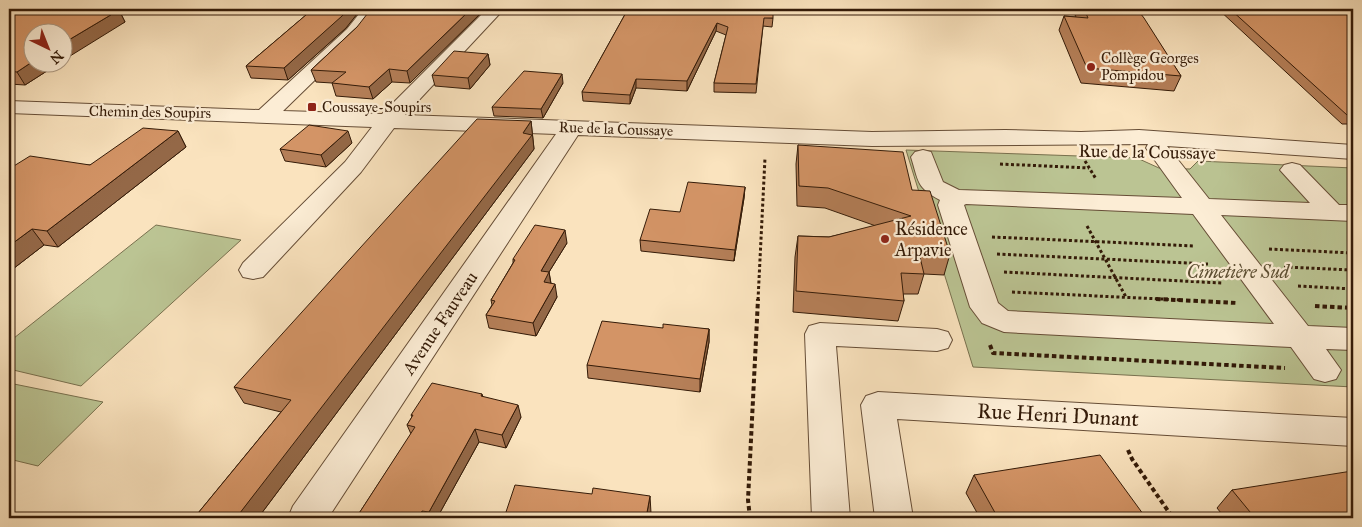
<svg xmlns="http://www.w3.org/2000/svg" width="1362" height="527" viewBox="0 0 1362 527" font-family="'IM FELL Great Primer',serif">
	<style>
		.green { fill: #bbc493; stroke: #78704e }
		.lines { fill: none; stroke-linecap: round; stroke-linejoin: round }
		.minor-casing { stroke: #664d36; stroke-width: 2 }
		.path-far1 { stroke: #341b08; stroke-width: 3; stroke-dasharray: 3 2.5; stroke-linecap: butt }
		.path { stroke: #341b08; stroke-width: 4; stroke-dasharray: 4.5 3; stroke-linecap: butt }
		.minor { fill: #fcedd5; fill-rule: evenodd }
		.wall { fill: #b57f58; stroke: #341b08 }
		.shaded-wall { fill: #946847; stroke: #341b08 }
		.building { fill: #d39466; stroke: #341b08 }
		.poi-dot { fill: #8f2418; stroke: #fcedd5; stroke-width: 2 }
		.labels { text-anchor: middle; dominant-baseline: central; stroke-width: 4.5; stroke-linejoin: round; paint-order: stroke }
		.far-poi-label { font-size: 15px; fill: #341b08; stroke: #fcedd5; text-anchor: start }
		.far-street-label { font-size: 15px; fill: #341b08; stroke: #fcedd5 }
		.street-label { font-size: 18px; fill: #341b08; stroke: #fcedd5 }
		.poi-label { font-size: 18px; fill: #341b08; stroke: #fcedd5; text-anchor: start }
		.park-label { font-size: 18px; font-style: italic; fill: #5c4e32; stroke: #fcedd5 }
		.near-street-label { font-size: 21px; fill: #341b08; stroke: #fcedd5 }
	</style>
	<rect width="100%" height="100%" fill="#fae3be"/>
	<filter id="stains"><feTurbulence type="fractalNoise" baseFrequency=".004" numOctaves="4"/><feColorMatrix values="0 0 0 0 .2 0 0 0 0 .09 0 0 0 0 .02 0 0 0 .5 -.17"/></filter>
	<radialGradient id="worn" r=".72"><stop offset=".6" stop-color="#630" stop-opacity="0"/><stop offset="1" stop-color="#630" stop-opacity=".3"/></radialGradient>
	<g class="green">
		<path d="M906,150L1137,158L1159,168L1190,169L1198,161L1353,168V387L973,367Z"/>
		<path d="M156,225L241,240L81,386L9,369V342Z"/>
		<path d="M9,383L103,402L38,466L9,459Z"/>
	</g>
	<g class="lines">
		<g class="minor-casing">
			<g id="minor">
				<path d="M363,9H379V11L359,37L283,111L382,114L487,9H504L405,115L872,132L1005,130L1081,132L1139,130L1353,145V159L1167,146L1209,199L1310,203L1280,170L1284,165L1292,163L1300,165L1339,205H1353V221L1221,215L1308,326L1353,328V350L1326,349L1341,370L1336,379L1325,382L1314,379L1291,347L1004,332L982,323L970,307L938,205L940,200C916,187 919,182 911,157L915,152L923,150L931,152L943,182L959,190L1182,198L1146,148L1148,144L872,146L578,135L328,518H288L293,506L556,134L394,128L361,172L263,277L253,279L243,277L239,270L243,263L345,162L372,127L9,113V101L259,110L347,29ZM966,204L1193,214L1274,324L1008,311L998,303L964,205Z"/>
				<path d="M820,323L937,329L948,332L952,340L948,348L937,351L836,346L850,518H812L805,334L809,326Z"/>
				<path d="M878,392L1353,418V446L897,419L913,518H875L861,405L866,396Z"/>
			</g>
		</g>
		<g class="path-far1">
			<path d="M1085,161L1096,179"/>
			<path d="M1000,164L1089,168"/>
			<path d="M1087,226L1126,297"/>
			<path d="M992,237L1195,246"/>
			<path d="M1269,249L1353,253"/>
			<path d="M997,254L1208,264"/>
			<path d="M1284,267L1353,270"/>
			<path d="M1004,272L1222,283"/>
			<path d="M1298,286L1353,289"/>
			<path d="M1012,292L1182,300"/>
			<path d="M758,300L765,158"/>
		</g>
		<g class="path">
			<path d="M1156,299L1238,303"/>
			<path d="M1315,306L1353,308"/>
			<path d="M990,345L993,353L1285,368"/>
			<path d="M1128,450L1132,459L1173,518"/>
			<path d="M750,518L748,500L758,299"/>
		</g>
		<use href="#minor" class="minor"/>
	</g>
	<g class="wall">
		<path d="M9,9L119,10L125,22L32,62H61L25,85L9,84Z"/>
		<path d="M313,9H361L346,28L288,80L251,78L246,66Z"/>
		<path d="M485,9L410,83L392,82L373,99L336,96L332,83L316,82L311,70L357,27Z"/>
		<path d="M628,9L773,18L772,27L763,26L756,93L714,92V83L726,35L716,31L687,91L636,88L630,104L583,101L582,92Z"/>
		<path d="M1072,9H1137L1181,76L1174,91L1081,83L1059,30L1064,16L1076,17Z"/>
		<path d="M1218,9H1338L1353,19V124H1342Z"/>
		<path d="M488,54L490,65L470,89L435,86L432,75Z"/>
		<path d="M563,83L543,118L494,116L492,107Z"/>
		<path d="M531,121L534,149L258,518H194L281,412L244,403L234,387Z"/>
		<path d="M178,131L186,147L58,247L44,245L9,272V169L90,165Z"/>
		<path d="M352,143L326,167L285,161L280,149Z"/>
		<path d="M798,145L912,190L950,254L944,275L924,274L918,294H903L904,301L898,321L793,312L795,257L798,236L829,237L876,226L825,208L797,206L796,164Z"/>
		<path d="M745,187L744,198L734,261L641,251L640,240L680,212Z"/>
		<path d="M567,243L549,272L551,283L557,297L536,336L489,328L486,315L492,305L491,300L513,263V259Z"/>
		<path d="M663,328L709,329V342L700,392L588,378L587,365Z"/>
		<path d="M482,394L483,397L521,417L506,448L479,442L437,518H356L411,434L407,425L412,417L411,415Z"/>
		<path d="M974,475L1146,518H980L966,493Z"/>
		<path d="M1232,490L1353,518H1225L1217,508Z"/>
	</g>
	<g class="shaded-wall">
		<path d="M349,9H361L346,28L288,80L284,68Z"/>
		<path d="M471,9H485L410,83L407,71Z"/>
		<path d="M119,10L125,22L62,61V44Z"/>
		<path d="M717,23L716,31L687,91V81Z"/>
		<path d="M488,54L490,65L470,89L468,78Z"/>
		<path d="M32,62H61L25,85L17,72Z"/>
		<path d="M389,69L392,82L373,99L369,87Z"/>
		<path d="M562,74L563,83L543,118L541,109Z"/>
		<path d="M636,79V88L630,104V95Z"/>
		<path d="M531,121L534,149L258,518H236L523,133Z"/>
		<path d="M178,131L186,147L58,247L47,231Z"/>
		<path d="M348,131L352,143L326,167L321,155Z"/>
		<path d="M745,187L744,198L734,261L735,250Z"/>
		<path d="M32,229L44,245L9,272V246Z"/>
		<path d="M565,230L567,243L549,272L551,285L546,295L541,271Z"/>
		<path d="M555,284L557,297L536,336L533,323Z"/>
		<path d="M709,329V342L700,392V379Z"/>
		<path d="M518,405L521,417L506,448L502,435Z"/>
		<path d="M475,429L479,442L437,518H431L429,512Z"/>
		<path d="M650,496L651,513L650,518H646Z"/>
		<path d="M422,511L426,518H418Z"/>
	</g>
	<g class="building">
		<path d="M9,9H91L119,10L62,44V32H32V62L17,72L9,71Z"/>
		<path d="M313,9H349L342,16L284,68L246,66Z"/>
		<path d="M371,9H471L407,71L389,69L369,87L332,83L346,72L311,70L357,27Z"/>
		<path d="M628,9H773V18H764L756,84L714,83L728,27L717,23L687,81L636,79L630,95L582,92Z"/>
		<path d="M1084,9H1137L1144,18L1181,76L1087,68L1064,16L1088,18Z"/>
		<path d="M1230,9H1338L1353,19V116L1347,115Z"/>
		<path d="M454,51L488,54L468,78L432,75Z"/>
		<path d="M524,71L562,74L541,109L492,107Z"/>
		<path d="M477,119L531,121L523,133L532,135L236,518H194L291,400L234,387Z"/>
		<path d="M309,125L348,131L321,155L280,149Z"/>
		<path d="M143,128L178,131L47,231L32,229L9,246V169L30,156L90,165Z"/>
		<path d="M798,145L903,152L912,190L930,191L950,254L919,253L924,274L901,273L904,301L796,291L798,236L829,237L911,216L828,188L799,186Z"/>
		<path d="M688,182L745,187L735,250L640,240L650,209L680,212Z"/>
		<path d="M535,225L565,230L541,271L549,272L544,282L555,284L533,323L486,315L495,301L491,300L515,260L513,259Z"/>
		<path d="M602,321L663,328V324L709,329L700,379L587,365Z"/>
		<path d="M432,383L482,394L481,396L518,405L502,435L475,429L429,512L422,511L418,518H356L415,427L407,425L413,415H411Z"/>
		<path d="M1100,455L1146,518H998L974,475Z"/>
		<path d="M1352,471L1353,472V518H1255L1232,490Z"/>
		<path d="M515,485L592,494L593,488L650,496L646,518H504Z"/>
	</g>
	<g class="poi-dot">
		<circle cx="1091" cy="67" r="5"/>
		<rect x="307" y="102" width="10" height="10" rx="2.5"/>
		<circle cx="885" cy="239" r="5"/>
	</g>
	<g class="labels">
		<g class="far-poi-label">
			<text x="1101" y="58">Collège Georges<tspan x="1101" dy="17">Pompidou</tspan></text>
			<text x="322" y="107">Coussaye-Soupirs</text>
		</g>
		<g class="far-street-label">
			<text transform="translate(150 112) rotate(1)">Chemin des Soupirs</text>
			<text transform="translate(616 129) rotate(2)">Rue de la Coussaye</text>
		</g>
		<g class="street-label">
			<text transform="translate(1147 152) rotate(1)">Rue de la Coussaye</text>
			<text transform="translate(440 323) rotate(-56)">Avenue Fauveau</text>
		</g>
		<g class="poi-label">
			<text x="895" y="229">Résidence<tspan x="895" dy="21">Arpavie</tspan></text>
		</g>
		<g class="park-label">
			<text x="1238" y="272">Cimetière Sud</text>
		</g>
		<g class="near-street-label">
			<text transform="translate(1058 415) rotate(3)">Rue Henri Dunant</text>
		</g>
	</g>
	<rect width="1362" height="527" fill="none" stroke="#fae3be" stroke-width="30"/>
	<rect x="10" y="10" width="1342" height="507" fill="none" stroke="#341b08" stroke-width="2.5"/>
	<rect x="15" y="15" width="1332" height="497" fill="none" stroke="#341b08"/>
	<g transform="translate(48 48) rotate(137)"><circle r="24" fill="#fcedd5" stroke="#ac9983"/>
	<path d="M0-4L9 19L0 12L-9 19Z" fill="#8f2418"/>
	<text y="-8" font-size="14" font-weight="bold" text-anchor="middle" fill="#341b08">N</text>
	</g>
	<rect width="100%" height="100%" filter="url(#stains)"/>
	<rect width="100%" height="100%" fill="url(#worn)"/>
</svg>
